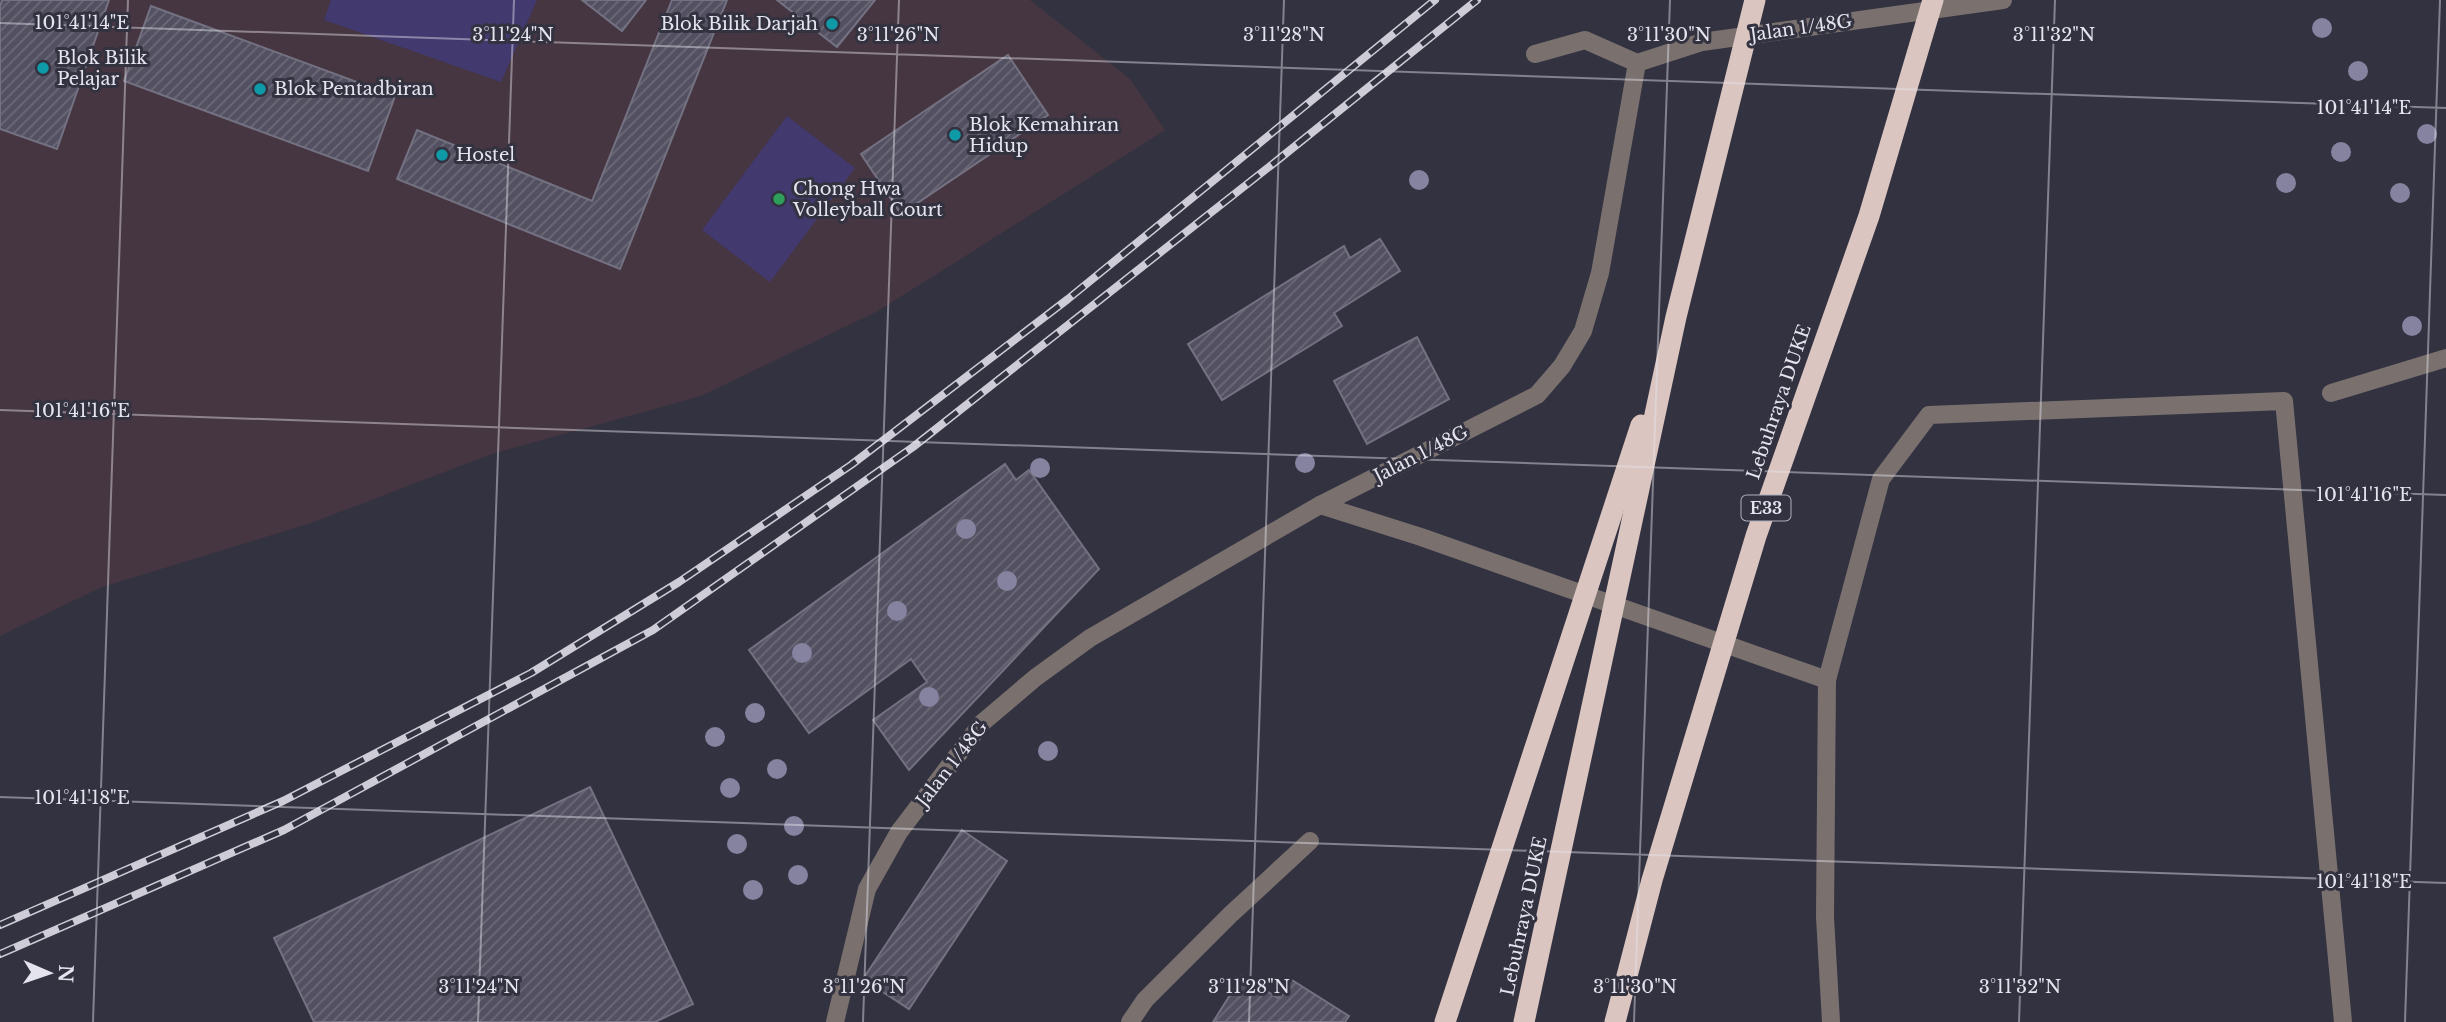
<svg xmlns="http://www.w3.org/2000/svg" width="2446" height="1022" viewBox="0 0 2446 1022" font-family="'Libre Baskerville',serif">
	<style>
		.education { fill: #463641 }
		.green { fill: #42396f }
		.building { fill: url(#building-hatch); stroke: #737182; stroke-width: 2 }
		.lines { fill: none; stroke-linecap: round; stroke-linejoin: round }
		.minor { stroke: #7a716f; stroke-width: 18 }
		.rail-casing { stroke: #cecdd7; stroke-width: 8 }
		.rail { stroke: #333240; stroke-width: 5; stroke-dasharray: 16; stroke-linecap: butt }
		.highway-bridge { stroke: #dbc5c0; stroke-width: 21 }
		.tree { fill: #8683a0 }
		.ticks { fill: none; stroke: #e5e4ee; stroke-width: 2; stroke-opacity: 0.45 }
		.culture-dot { fill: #0f9aa8; stroke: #333240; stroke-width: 2.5 }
		.leisure-dot { fill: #2e9e5b; stroke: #333240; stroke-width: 2.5 }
		.labels { text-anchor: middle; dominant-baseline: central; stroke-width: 6; stroke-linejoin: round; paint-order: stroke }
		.shield { fill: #333240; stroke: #b0afba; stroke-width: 2 }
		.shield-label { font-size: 16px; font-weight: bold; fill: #e5e4ee }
		.poi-label { font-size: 18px; fill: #e5e4ee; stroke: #333240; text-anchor: start }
		.street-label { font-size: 18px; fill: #e5e4ee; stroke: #333240 }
		.ticks-label { font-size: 18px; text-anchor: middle; fill: #e5e4ee; stroke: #333240; stroke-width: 6; stroke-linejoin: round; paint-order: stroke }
	</style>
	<defs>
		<pattern id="building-hatch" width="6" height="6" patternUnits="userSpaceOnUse" patternTransform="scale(1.75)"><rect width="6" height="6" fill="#535161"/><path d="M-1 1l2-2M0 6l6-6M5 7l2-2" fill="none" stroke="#6c6a78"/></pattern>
	</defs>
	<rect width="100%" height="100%" fill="#333240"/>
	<path class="education" d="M0,0H1030L1130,79L1165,130L878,311L701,396L492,454L308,524L102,587L0,636Z"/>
	<g class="green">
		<path d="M331,0H537L501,82L324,20Z"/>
		<path d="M787,116L855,168L770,282L702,230Z"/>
	</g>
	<g class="building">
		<path d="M2,0H109L57,149L0,129V7Z"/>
		<path d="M582,0H646L622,31Z"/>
		<path d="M672,0H727L620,269L397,179L417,130L592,201Z"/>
		<path d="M777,0H875L837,47Z"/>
		<path d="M151,6L395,96L368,171L124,81Z"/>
		<path d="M1008,55L1048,115L901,214L861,154Z"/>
		<path d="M1380,239L1400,271L1334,313L1342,326L1222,400L1188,344L1344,246L1350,258Z"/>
		<path d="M1417,337L1449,399L1367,444L1334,381Z"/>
		<path d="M1005,464L1016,480L1029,470L1099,569L909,770L873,720L927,682L911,659L809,733L749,650Z"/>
		<path d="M590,787L693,1004L655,1022H314L274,938Z"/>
		<path d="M962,830L1007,861L909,1009L863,979Z"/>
		<path d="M1242,976L1278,998L1290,979L1349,1016L1345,1022H1213Z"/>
	</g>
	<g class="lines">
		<g class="minor">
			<path d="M1535,54L1585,40L1637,63"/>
			<path d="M1637,63L1702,42L2003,0"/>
			<path d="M2331,393L2446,358"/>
			<path d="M1320,505L1421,537L1827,680"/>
			<path d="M835,1022L867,889L899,832L982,723L1035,678L1090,638L1320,505L1537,395L1562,366L1583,331L1600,273L1637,63"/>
			<path d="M1130,1022L1145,1000L1230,915L1310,841"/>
			<path d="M1831,1022L1825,917L1827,680L1881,479L1929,415L2284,401L2343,1022"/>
		</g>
		<g class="rail-casing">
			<g id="rail">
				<path d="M0,925L283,801L531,673L679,582L851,465L1068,299L1435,0"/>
				<path d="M0,954L284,830L653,630L913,447L1279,159L1477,0"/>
			</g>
		</g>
		<use href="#rail" class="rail"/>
		<g class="highway-bridge">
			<path d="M1445,1022L1641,425"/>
			<path d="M1524,1022L1676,317L1755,0"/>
			<path d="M1615,1022L1652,880L1756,536L1869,216L1933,0"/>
		</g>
	</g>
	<g class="tree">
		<circle cx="2322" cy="28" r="10"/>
		<circle cx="2358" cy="71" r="10"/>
		<circle cx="2427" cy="134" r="10"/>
		<circle cx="2341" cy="152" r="10"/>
		<circle cx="1419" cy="180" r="10"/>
		<circle cx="2286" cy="183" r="10"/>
		<circle cx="2400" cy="193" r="10"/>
		<circle cx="2412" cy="326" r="10"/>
		<circle cx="1305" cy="463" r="10"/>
		<circle cx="1040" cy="468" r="10"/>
		<circle cx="966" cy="529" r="10"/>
		<circle cx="1007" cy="581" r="10"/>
		<circle cx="897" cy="611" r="10"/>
		<circle cx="802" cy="653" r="10"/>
		<circle cx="929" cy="697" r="10"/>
		<circle cx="755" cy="713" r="10"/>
		<circle cx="715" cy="737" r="10"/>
		<circle cx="1048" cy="751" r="10"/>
		<circle cx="777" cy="769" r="10"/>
		<circle cx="730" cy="788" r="10"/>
		<circle cx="794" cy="826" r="10"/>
		<circle cx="737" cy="844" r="10"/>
		<circle cx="798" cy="875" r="10"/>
		<circle cx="753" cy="890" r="10"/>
	</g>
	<path class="ticks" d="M0,23L2446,108M0,410L2446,495M0,797L2446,883M93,1022L128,0M478,1022L514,0M863,1022L899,0M1249,1022L1284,0M1634,1022L1670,0M2019,1022L2055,0M2405,1022L2440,0"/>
	<g class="culture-dot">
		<circle cx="832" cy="24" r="7"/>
		<circle cx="43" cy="68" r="7"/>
		<circle cx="260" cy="89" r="7"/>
		<circle cx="955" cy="135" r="7"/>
		<circle cx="442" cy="155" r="7"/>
	</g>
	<circle class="leisure-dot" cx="779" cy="199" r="7"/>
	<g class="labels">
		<rect class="shield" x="1741.5" y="495.5" width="49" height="25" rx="5"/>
		<g class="shield-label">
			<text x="1766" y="508">E33</text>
		</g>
		<g class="poi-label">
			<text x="818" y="24" text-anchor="end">Blok Bilik Darjah</text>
			<text x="57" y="58">Blok Bilik<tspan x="57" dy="21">Pelajar</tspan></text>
			<text x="274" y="89">Blok Pentadbiran</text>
			<text x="969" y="125">Blok Kemahiran<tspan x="969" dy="21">Hidup</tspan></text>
			<text x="456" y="155">Hostel</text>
			<text x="793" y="189">Chong Hwa<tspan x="793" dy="21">Volleyball Court</tspan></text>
		</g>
		<g class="street-label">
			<text transform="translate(1801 28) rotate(-8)">Jalan 1/48G</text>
			<text transform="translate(1779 402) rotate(-71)">Lebuhraya DUKE</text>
			<text transform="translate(1421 454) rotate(-27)">Jalan 1/48G</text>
			<text transform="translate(952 764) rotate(-52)">Jalan 1/48G</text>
			<text transform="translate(1524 916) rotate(-78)">Lebuhraya DUKE</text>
		</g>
	</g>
	<g class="ticks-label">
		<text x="82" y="29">101°41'14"E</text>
		<text x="513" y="41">3°11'24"N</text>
		<text x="898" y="41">3°11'26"N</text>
		<text x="1284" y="41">3°11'28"N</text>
		<text x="1669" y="41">3°11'30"N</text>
		<text x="2054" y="41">3°11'32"N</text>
		<text x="2364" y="114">101°41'14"E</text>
		<text x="82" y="417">101°41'16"E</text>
		<text x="2364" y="501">101°41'16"E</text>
		<text x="82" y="804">101°41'18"E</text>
		<text x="2364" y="888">101°41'18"E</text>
		<text x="479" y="993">3°11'24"N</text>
		<text x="864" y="993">3°11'26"N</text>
		<text x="1249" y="993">3°11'28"N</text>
		<text x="1635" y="993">3°11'30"N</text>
		<text x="2020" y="993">3°11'32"N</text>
	</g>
	<g transform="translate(49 973) rotate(92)" stroke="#333240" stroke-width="5" paint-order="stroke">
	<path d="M0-5L12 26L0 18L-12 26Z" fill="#e5e4ee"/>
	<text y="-10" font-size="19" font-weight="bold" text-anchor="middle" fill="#e5e4ee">N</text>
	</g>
</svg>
